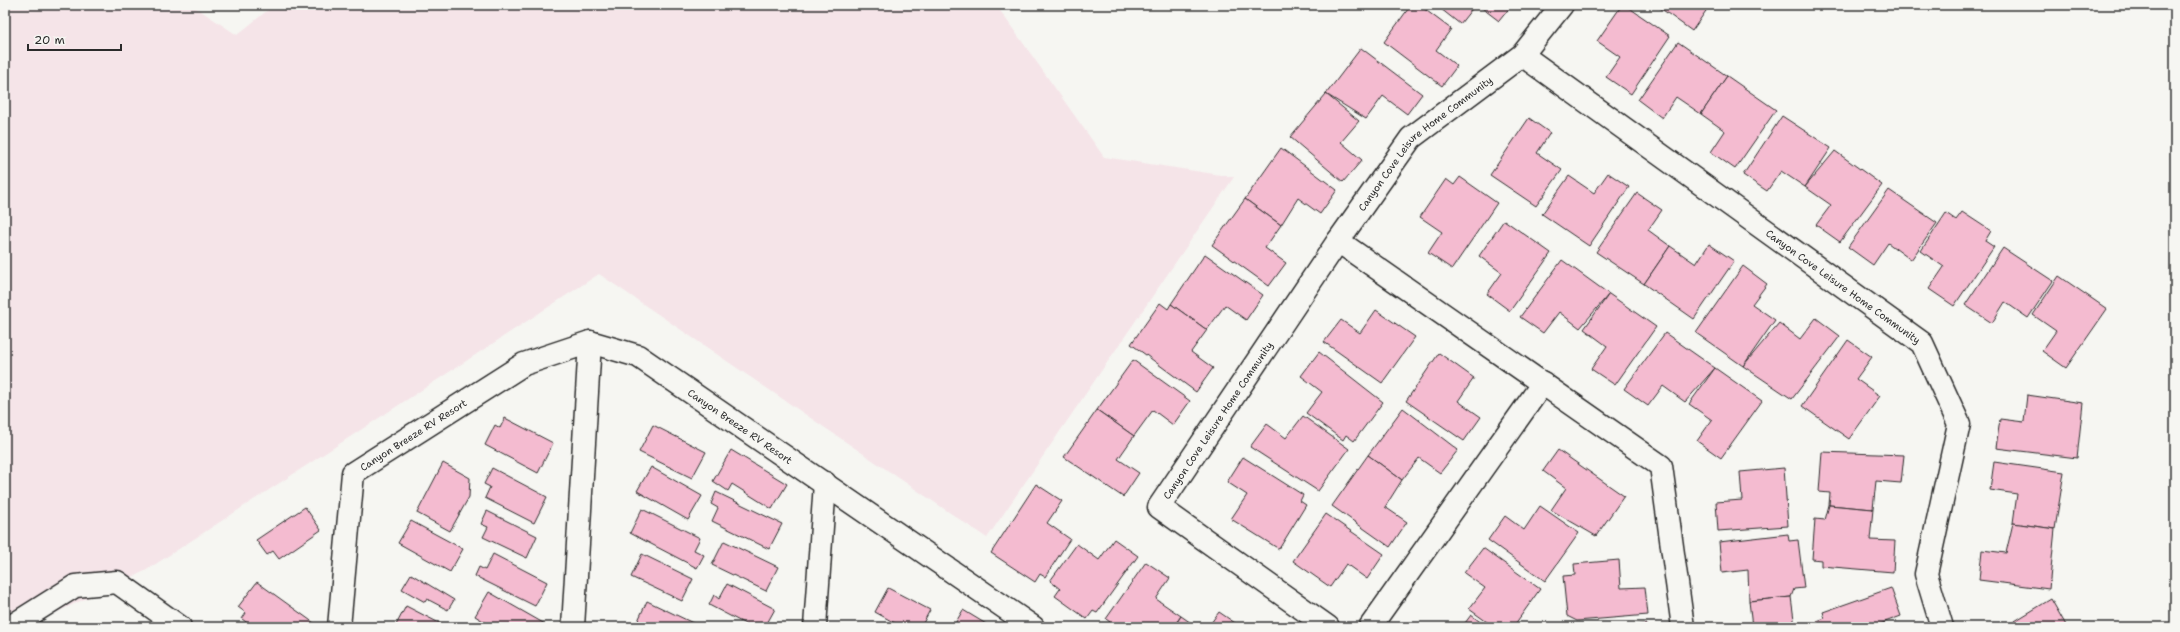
<svg xmlns="http://www.w3.org/2000/svg" width="2180" height="632" viewBox="0 0 2180 632" font-family="'Shantell Sans',sans-serif">
	<style>
		.built { fill: #f5e4e8 }
		.building { fill: #f4bbd0; stroke: #2b2b2b }
		.lines { fill: none; stroke-linecap: round; stroke-linejoin: round }
		.minor-casing { stroke: #2b2b2b; stroke-width: 25 }
		.minor { stroke: #f6f6f2; stroke-width: 22 }
		.labels { text-anchor: middle; dominant-baseline: central; stroke-width: 3; stroke-linejoin: round; paint-order: stroke }
		.street-label { font-size: 10px; fill: #2b2b2b; stroke: #f6f6f2 }
	</style>
	<rect width="100%" height="100%" fill="#f6f6f2"/>
	<filter id="ink" filterUnits="userSpaceOnUse"><feTurbulence type="fractalNoise" baseFrequency=".025" numOctaves="2"/><feDisplacementMap in="SourceGraphic" scale="8" xChannelSelector="R" yChannelSelector="G"/><feConvolveMatrix kernelMatrix="1 2 1 2 8 2 1 2 1" color-interpolation-filters="sRGB"/></filter>
	<g filter="url(#ink)">
		<path class="built" d="M5,5H192L237,35L274,5H694L723,10L761,5H996L1104,157L1234,177L987,538L599,274L145,571L25,627H5Z"/>
		<g class="building">
			<path d="M1411,5H1419L1451,29L1436,50L1457,66L1442,86L1384,42Z"/>
			<path d="M1436,5H1475L1460,24Z"/>
			<path d="M1478,5H1512L1499,21Z"/>
			<path d="M1622,5H1625L1670,36L1631,94L1606,77L1620,57L1597,41Z"/>
			<path d="M1656,5H1710L1692,31Z"/>
			<path d="M1678,42L1727,76L1701,114L1676,97L1662,118L1638,100Z"/>
			<path d="M1361,48L1422,94L1407,114L1383,96L1366,119L1326,94Z"/>
			<path d="M1727,76L1776,110L1735,169L1711,152L1725,131L1701,114Z"/>
			<path d="M1326,94L1359,121L1341,142L1362,160L1343,182L1290,137Z"/>
			<path d="M1782,116L1831,148L1805,187L1781,171L1767,191L1743,175Z"/>
			<path d="M1529,118L1550,133L1537,153L1562,170L1536,206L1490,175Z"/>
			<path d="M1281,148L1337,190L1320,214L1298,198L1281,225L1245,199Z"/>
			<path d="M1835,151L1882,185L1840,242L1816,225L1831,205L1805,187Z"/>
			<path d="M1608,173L1629,187L1589,246L1542,214L1569,176L1594,193Z"/>
			<path d="M1460,177L1497,203L1452,269L1428,253L1442,232L1420,217L1446,179L1454,185Z"/>
			<path d="M1889,190L1937,223L1911,260L1888,243L1873,265L1848,247Z"/>
			<path d="M1637,193L1662,210L1648,230L1670,246L1644,284L1596,252Z"/>
			<path d="M1245,199L1281,225L1265,248L1286,263L1269,286L1212,245Z"/>
			<path d="M1962,212L1991,231L1985,241L1994,247L1954,306L1929,289L1944,267L1921,251L1946,213L1956,220Z"/>
			<path d="M1504,220L1551,253L1510,311L1487,294L1502,273L1479,256Z"/>
			<path d="M1709,244L1734,261L1694,319L1644,284L1670,246L1696,264Z"/>
			<path d="M2003,248L2053,281L2028,318L2005,302L1992,323L1965,305Z"/>
			<path d="M1205,254L1263,295L1246,320L1225,305L1207,330L1171,304Z"/>
			<path d="M1562,260L1609,294L1580,328L1559,312L1543,333L1520,317Z"/>
			<path d="M1743,266L1767,284L1752,304L1775,320L1743,366L1696,333Z"/>
			<path d="M2059,276L2107,309L2066,368L2042,351L2056,331L2033,315Z"/>
			<path d="M1609,294L1656,327L1615,385L1591,369L1607,346L1584,329Z"/>
			<path d="M1160,303L1168,309L1171,304L1207,330L1191,352L1213,368L1196,392L1131,344Z"/>
			<path d="M1376,310L1415,337L1382,383L1324,342L1341,320L1360,333Z"/>
			<path d="M1816,318L1840,336L1792,399L1743,366L1779,323L1800,339Z"/>
			<path d="M1665,333L1715,368L1685,402L1663,386L1648,406L1624,389Z"/>
			<path d="M1848,340L1872,357L1856,379L1880,396L1849,439L1802,406Z"/>
			<path d="M1319,352L1383,402L1354,441L1346,435L1343,440L1306,413L1322,392L1301,376Z"/>
			<path d="M1439,353L1474,378L1458,401L1481,417L1464,441L1406,401Z"/>
			<path d="M1133,360L1190,401L1173,425L1153,410L1134,436L1097,410Z"/>
			<path d="M1715,368L1762,401L1721,458L1697,441L1712,420L1689,404Z"/>
			<path d="M2027,395L2083,403L2077,458L1996,448L2000,419L2024,422Z"/>
			<path d="M1403,408L1458,450L1440,473L1419,458L1402,480L1368,455Z"/>
			<path d="M1097,410L1134,436L1118,459L1139,473L1123,497L1064,457Z"/>
			<path d="M1303,416L1349,449L1318,491L1250,447L1267,424L1286,438Z"/>
			<path d="M505,418L553,443L538,473L485,445L495,425L500,428Z"/>
			<path d="M653,425L706,452L692,478L639,452Z"/>
			<path d="M731,450L787,484L772,509L732,484L728,491L713,481Z"/>
			<path d="M1558,450L1624,496L1596,536L1551,510L1566,488L1543,471Z"/>
			<path d="M1822,452L1904,455L1901,483L1876,481L1873,509L1829,505L1830,493L1819,492Z"/>
			<path d="M1368,455L1402,480L1385,507L1407,522L1390,547L1332,506Z"/>
			<path d="M1243,457L1303,495L1300,501L1306,505L1279,549L1231,519L1247,495L1227,482Z"/>
			<path d="M1994,462L2064,472L2055,529L2013,523L2017,494L1990,490Z"/>
			<path d="M443,463L470,478L469,497L450,531L417,513Z"/>
			<path d="M651,467L702,496L688,520L637,491Z"/>
			<path d="M492,468L547,497L534,523L485,498L490,487L484,484Z"/>
			<path d="M1784,468L1788,526L1718,531L1716,502L1742,500L1740,472Z"/>
			<path d="M1036,484L1062,501L1047,523L1070,539L1045,577L1040,574L1035,582L991,553Z"/>
			<path d="M716,492L782,524L769,549L712,521L718,508L711,504Z"/>
			<path d="M1829,505L1873,509L1870,540L1895,541L1893,572L1821,566V560L1812,559L1815,519L1825,520Z"/>
			<path d="M1540,506L1579,533L1545,581L1488,540L1505,516L1524,530Z"/>
			<path d="M305,507L321,530L279,559L273,551L267,555L256,540Z"/>
			<path d="M642,509L700,538L694,550L704,555L697,568L630,533Z"/>
			<path d="M487,511L537,536L527,558L483,537L488,527L481,524Z"/>
			<path d="M1326,514L1384,554L1367,579L1346,564L1330,587L1293,561Z"/>
			<path d="M411,521L463,549L450,572L398,543Z"/>
			<path d="M2013,523L2055,529L2049,589L1979,580L1982,550L2006,553Z"/>
			<path d="M1788,534L1789,541L1798,540L1804,588L1794,589L1791,597L1749,601L1748,570L1722,573L1719,542Z"/>
			<path d="M1114,539L1138,556L1097,613L1093,611L1087,619L1055,596L1060,589L1050,581L1077,544L1099,560Z"/>
			<path d="M724,541L778,567L766,591L712,565Z"/>
			<path d="M1483,548L1540,589L1513,627H1494L1469,609L1485,588L1464,573Z"/>
			<path d="M493,554L547,582L535,606L475,576L479,567L485,570Z"/>
			<path d="M642,554L693,579L682,601L631,577Z"/>
			<path d="M1619,560L1621,588L1645,587L1648,615L1577,621L1567,616L1563,576L1575,575L1574,564Z"/>
			<path d="M1146,562L1170,578L1156,599L1181,616L1173,627H1107L1110,622L1106,619Z"/>
			<path d="M411,574L454,600L448,610L427,599L425,602L402,589Z"/>
			<path d="M257,582L314,623L311,627H253L242,619L246,613L238,607Z"/>
			<path d="M727,584L775,609L765,627H751L709,605L714,595L719,599Z"/>
			<path d="M888,588L930,610L921,627H902L875,612Z"/>
			<path d="M1891,588L1901,616L1877,625L1878,627H1819L1817,621L1825,618L1823,612Z"/>
			<path d="M489,592L545,624L543,627H493L475,616Z"/>
			<path d="M1791,597L1795,627H1752L1749,601Z"/>
			<path d="M2051,599L2067,627H2005Z"/>
			<path d="M647,601L695,624L693,627H641L636,625Z"/>
			<path d="M406,606L447,627H395Z"/>
			<path d="M963,610L991,627H953Z"/>
			<path d="M1219,612L1241,627H1208Z"/>
			<path d="M1471,615L1487,627H1462Z"/>
			<path d="M1181,616L1197,627H1174Z"/>
			<path d="M1646,624L1647,627H1621Z"/>
		</g>
		<g class="lines">
			<g class="minor-casing">
				<g id="minor">
					<path id="s1" d="M1522,55L1922,343L1959,424L1926,574L1942,627"/>
					<path d="M1338,241L1661,466L1683,627"/>
					<path d="M10,627L75,586L117,582L180,627"/>
					<path id="s2" d="M339,627L353,473L524,364L590,342L638,356L1033,627"/>
					<path d="M573,627L590,342"/>
					<path d="M815,627L825,483"/>
					<path id="s3" d="M1328,627L1159,507L1338,241L1411,138L1522,55L1562,5"/>
					<path d="M1370,627L1543,383"/>
				</g>
			</g>
			<use href="#minor" class="minor"/>
		</g>
	</g>
	<g class="labels">
		<g class="street-label">
			<text stroke="none"><textPath href="#s3" startOffset="660">Canyon Cove Leisure Home Community</textPath></text>
			<text stroke="none"><textPath href="#s1" startOffset="396">Canyon Cove Leisure Home Community</textPath></text>
			<text stroke="none"><textPath href="#s3" startOffset="312">Canyon Cove Leisure Home Community</textPath></text>
			<text stroke="none"><textPath href="#s2" startOffset="601">Canyon Breeze RV Resort</textPath></text>
			<text stroke="none"><textPath href="#s2" startOffset="226">Canyon Breeze RV Resort</textPath></text>
		</g>
	</g>
	<rect width="2180" height="632" fill="none" stroke="#f6f6f2" stroke-width="20"/>
	<rect x="10" y="10" width="2160" height="612" fill="none" stroke="#2b2b2b" stroke-width="1.5" filter="url(#ink)"/>
	<path d="M28 44v6h93v-6" fill="none" stroke="#2b2b2b" stroke-width="2"/>
	<text x="34" y="44" font-size="12" fill="#2b2b2b" stroke="#f6f6f2" stroke-width="3" paint-order="stroke">20 m</text>
</svg>
